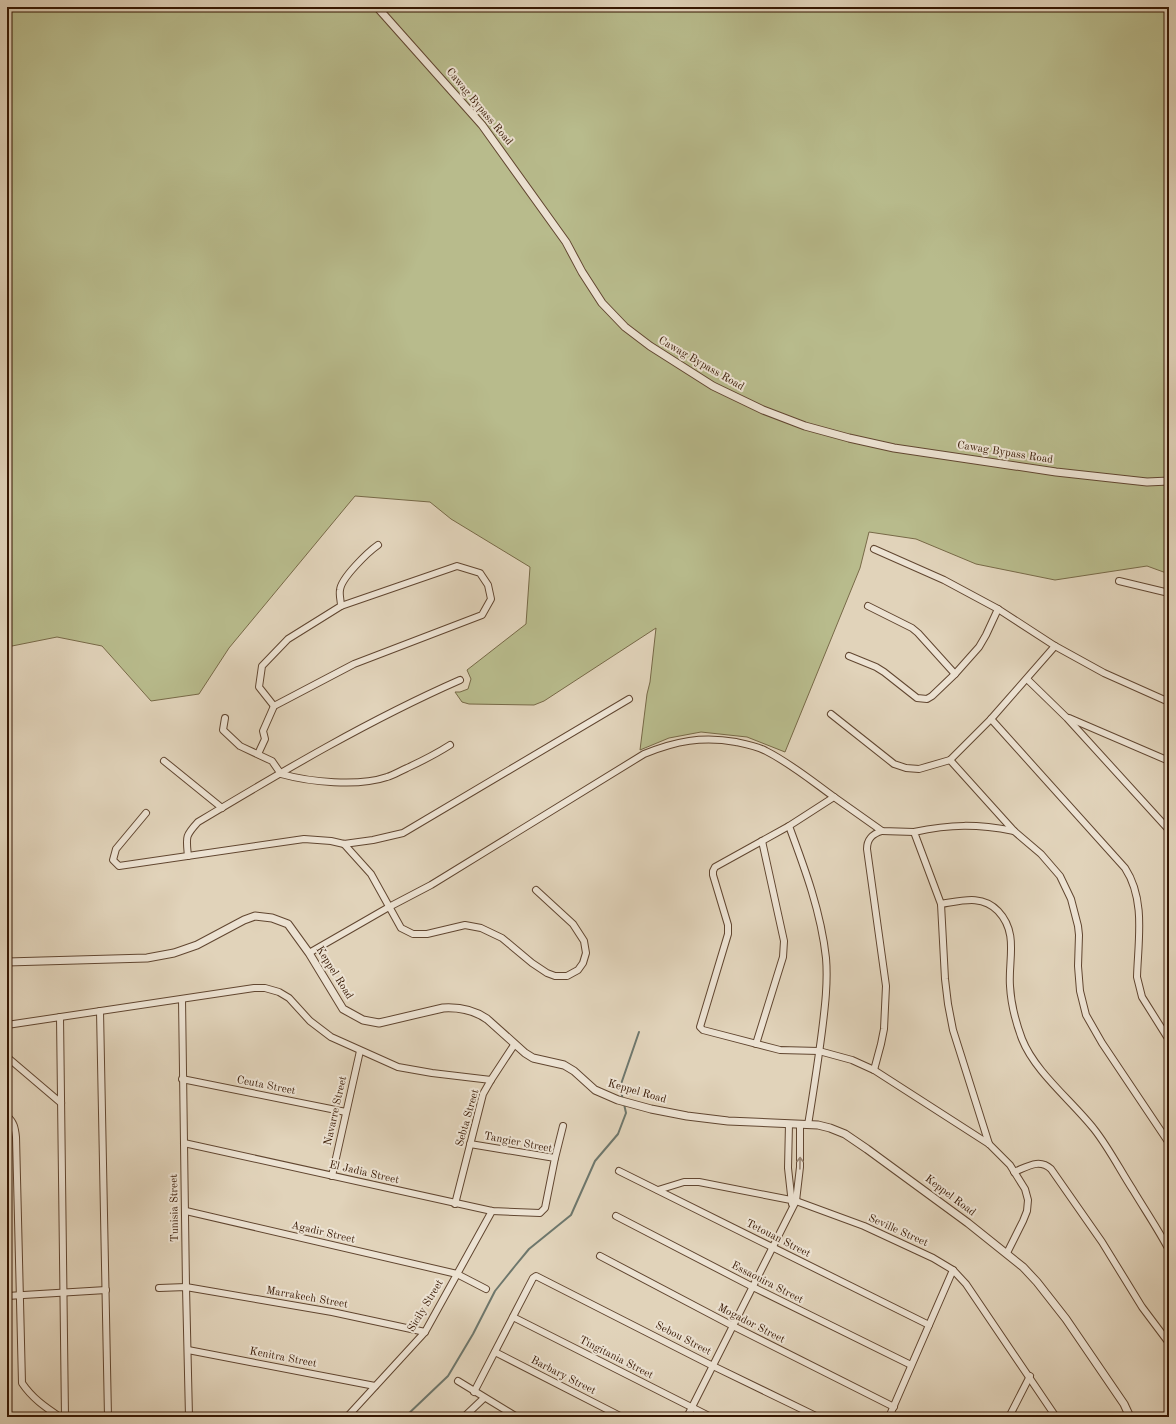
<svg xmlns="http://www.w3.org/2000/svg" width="1176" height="1424" viewBox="0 0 1176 1424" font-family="'Old Standard TT',serif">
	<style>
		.green { fill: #b8bb8c; stroke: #776947 }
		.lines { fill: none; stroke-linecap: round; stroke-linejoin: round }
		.stream { stroke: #6e776c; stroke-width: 2 }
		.minor-casing { stroke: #614630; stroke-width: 8 }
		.tertiary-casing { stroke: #614630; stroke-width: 9 }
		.minor { stroke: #ece2d2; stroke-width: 6 }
		.tertiary { stroke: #ece2d2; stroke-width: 7 }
		.oneway { stroke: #9a8774 }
		.labels { text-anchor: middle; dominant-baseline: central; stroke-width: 4; stroke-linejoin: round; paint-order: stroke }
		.street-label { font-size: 11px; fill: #361702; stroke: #ece2d2 }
	</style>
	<rect width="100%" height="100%" fill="#e1d3ba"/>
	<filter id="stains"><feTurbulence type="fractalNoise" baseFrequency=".005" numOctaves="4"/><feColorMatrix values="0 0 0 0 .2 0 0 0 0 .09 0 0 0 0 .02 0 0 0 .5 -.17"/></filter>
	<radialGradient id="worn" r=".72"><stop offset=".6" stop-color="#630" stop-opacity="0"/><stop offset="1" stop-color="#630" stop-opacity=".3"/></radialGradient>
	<path class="green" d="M7,7H782L789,9L795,7H1169V574L1147,566L1055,580L976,564L916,539L869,532L860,568L785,752L747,737L701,732L669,738L640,750L647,694L650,682L656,628L544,701L534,705L469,704L462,702L455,692H460L468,689L471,679L467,670L526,624L530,567L451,519L430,502L355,496L229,648L199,694L151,701L102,646L57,637L7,647Z"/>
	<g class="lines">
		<g class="stream">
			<path d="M623,1100L620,1087L639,1032"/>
			<path d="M405,1417L448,1376L473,1334L495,1291L515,1266L529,1249L571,1215L595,1161L618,1134L626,1113L624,1104"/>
		</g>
		<g class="minor-casing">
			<g id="minor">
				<path d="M874,549L944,580L998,609L1055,646L1104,673L1169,702"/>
				<path d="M1119,581L1169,593"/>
				<path d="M868,606L912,628L918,633L955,674"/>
				<path d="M849,656L876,667L884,672L917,698L927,699L932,696L955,674L979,647L986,635L998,609"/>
				<path d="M1027,679L1067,718L1169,830"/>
				<path d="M274,706L259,687L262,666L288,639L341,606C341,601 339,595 340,590C341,578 368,552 378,545"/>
				<path d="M831,714L894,764L906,768L919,769L950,760L991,719L1055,646"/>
				<path d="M225,718L223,730L240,746L272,761L281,774C310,782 358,787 387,777C394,775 400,771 407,768C422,761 436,754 450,745"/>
				<path d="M1069,718L1169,761"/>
				<path d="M991,719L1125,868C1146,900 1138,941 1137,977L1142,997L1169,1040"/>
				<path d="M258,754L265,739L263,731L274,706L354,664L482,615L491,599L488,585L480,573L457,566L341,606"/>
				<path d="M950,760L1014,831L1041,854L1060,876L1071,899L1078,926L1079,935L1078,966L1080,991L1086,1015L1102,1043L1169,1143"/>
				<path d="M164,761L222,808"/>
				<path d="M146,813L116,849L113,860L119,866L304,839L331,841L344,844L373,840L403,833L629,699"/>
				<path d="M789,826C805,869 821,912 826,958C828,982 825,1007 822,1031C818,1062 813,1094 808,1125"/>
				<path d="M914,832L882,831L834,797L789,826L715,867L713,871V875L728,925V934L700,1027L703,1030L780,1050L819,1051L852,1060L874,1070L989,1144L1010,1165L1025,1189L1028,1200L1027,1211L1023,1221L1007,1253"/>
				<path d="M344,844L371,874L401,928L413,934H427L465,925L481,928L502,938L532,963L547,973L555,976H567L578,970L583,963L586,953L584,941L573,924L536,890"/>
				<path d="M188,856C186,837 185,836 198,822C283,771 369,720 460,680"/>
				<path d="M941,904C961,901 982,894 998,911C1019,933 1008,960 1010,986C1011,1004 1016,1023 1022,1039C1035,1072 1072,1101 1094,1129C1109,1148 1120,1170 1133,1190C1145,1210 1158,1229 1169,1250"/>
				<path d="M309,953L389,907L431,885L644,754C676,741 702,736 736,742C746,744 757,746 766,751C790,763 812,781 834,797"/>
				<path d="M182,999L186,1287L189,1417"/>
				<path d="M100,1011L108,1417"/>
				<path d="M60,1017L65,1417"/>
				<path d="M7,1025L254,988H265L279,992L289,998L310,1021L331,1037L398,1067L432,1073L491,1080"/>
				<path d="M756,1044L783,957L784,941L762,841"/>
				<path d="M7,1057L61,1103"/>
				<path d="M874,1070L881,1044L884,1029L886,986L867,849C867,839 872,834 882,831"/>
				<path d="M182,1079L346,1112"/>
				<path d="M7,1116C14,1122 15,1128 16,1137L22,1383C32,1398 45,1407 60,1417"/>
				<path d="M789,1124L788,1168L792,1204"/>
				<path d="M184,1143L492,1211L540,1213L545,1208L555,1158L470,1144"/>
				<path d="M989,1144L953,1030L948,1004L945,979L941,904L914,832C951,824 977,824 1014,831"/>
				<path d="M555,1158L563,1126"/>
				<path d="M619,1171L929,1325"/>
				<path d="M1014,1172C1027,1167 1039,1158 1051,1169L1102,1242L1142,1307L1169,1343"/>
				<path d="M332,1176L360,1051"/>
				<path d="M658,1190L684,1182H699L796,1201L864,1226L933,1258L953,1270L966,1284L1056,1417"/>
				<path d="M455,1204L483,1094L491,1080L514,1045"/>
				<path d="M186,1211L457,1274L486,1289"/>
				<path d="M616,1216L753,1287L911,1365"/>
				<path d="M600,1256L733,1326L894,1407"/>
				<path d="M159,1288L186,1287L332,1312L425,1332"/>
				<path d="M7,1296L106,1290"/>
				<path d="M513,1317L711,1417"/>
				<path d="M188,1350L375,1386"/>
				<path d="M495,1352L622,1417"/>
				<path d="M458,1381L517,1417"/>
				<path d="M474,1392L533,1278L536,1276L713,1366L818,1417"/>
				<path d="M347,1417L425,1332L492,1211"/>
				<path d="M464,1417L484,1398"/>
				<path d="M687,1417L796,1201L800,1167V1125"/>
				<path d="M889,1417L953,1270"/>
				<path d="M1009,1417L1030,1376"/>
			</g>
		</g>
		<g class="tertiary-casing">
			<g id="tertiary">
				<path d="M377,7L482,125L566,242L582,272L602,303L625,327L650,346L713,386L763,410L805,426L849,438L894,448L1056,472L1147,482L1169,481"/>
				<path d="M7,962L147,958L174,953L197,945L244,920L255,916L272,918L288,924L309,953L343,1009L363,1020L379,1023L443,1008C460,1007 474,1010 487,1019L525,1053L533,1058L564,1065L574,1071L595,1090L618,1100L651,1109L687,1116L728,1121L818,1125L830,1128L845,1134L867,1149L968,1223L1023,1267L1037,1282L1066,1319L1124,1404L1130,1417"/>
			</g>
		</g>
		<use href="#minor" class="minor"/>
		<use href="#tertiary" class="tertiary"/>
	</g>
	<defs><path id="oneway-shaft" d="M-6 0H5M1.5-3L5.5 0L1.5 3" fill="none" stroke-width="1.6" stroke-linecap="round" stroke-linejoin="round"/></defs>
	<use class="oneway" href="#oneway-shaft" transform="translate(800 1163) rotate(-89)"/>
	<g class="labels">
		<g class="street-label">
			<text transform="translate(479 107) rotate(50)">Cawag Bypass Road</text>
			<text transform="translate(701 364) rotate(30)">Cawag Bypass Road</text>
			<text transform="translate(1005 453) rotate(9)">Cawag Bypass Road</text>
			<text transform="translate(334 973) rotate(58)">Keppel Road</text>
			<text transform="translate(266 1086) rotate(11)">Ceuta Street</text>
			<text transform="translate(637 1092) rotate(16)">Keppel Road</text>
			<text transform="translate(336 1111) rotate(-77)">Navarre Street</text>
			<text transform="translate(468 1118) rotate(-74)">Sebta Street</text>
			<text transform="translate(518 1143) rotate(11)">Tangier Street</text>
			<text transform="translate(364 1173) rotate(13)">El Jadia Street</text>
			<text transform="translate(950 1196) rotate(37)">Keppel Road</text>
			<text transform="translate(175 1208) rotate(-91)">Tunisia Street</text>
			<text transform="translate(898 1231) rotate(24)">Seville Street</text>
			<text transform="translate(323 1233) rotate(13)">Agadir Street</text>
			<text transform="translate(778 1239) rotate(27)">Tetouan Street</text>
			<text transform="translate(767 1283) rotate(27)">Essaouira Street</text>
			<text transform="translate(307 1298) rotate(10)">Marrakech Street</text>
			<text transform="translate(426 1306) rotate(-59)">Sicily Street</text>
			<text transform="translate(751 1324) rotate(27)">Mogador Street</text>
			<text transform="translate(683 1339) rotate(27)">Sebou Street</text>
			<text transform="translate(283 1358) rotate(11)">Kenitra Street</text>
			<text transform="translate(616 1358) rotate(27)">Tingitania Street</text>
			<text transform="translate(563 1376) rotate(27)">Barbary Street</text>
		</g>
	</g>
	<rect width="1176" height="1424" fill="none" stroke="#e1d3ba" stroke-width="24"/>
	<rect x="8" y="8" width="1160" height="1408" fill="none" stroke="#361702" stroke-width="2"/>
	<rect x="12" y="12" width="1152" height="1400" fill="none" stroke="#361702"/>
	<rect width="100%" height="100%" filter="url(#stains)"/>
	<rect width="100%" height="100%" fill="url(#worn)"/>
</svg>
